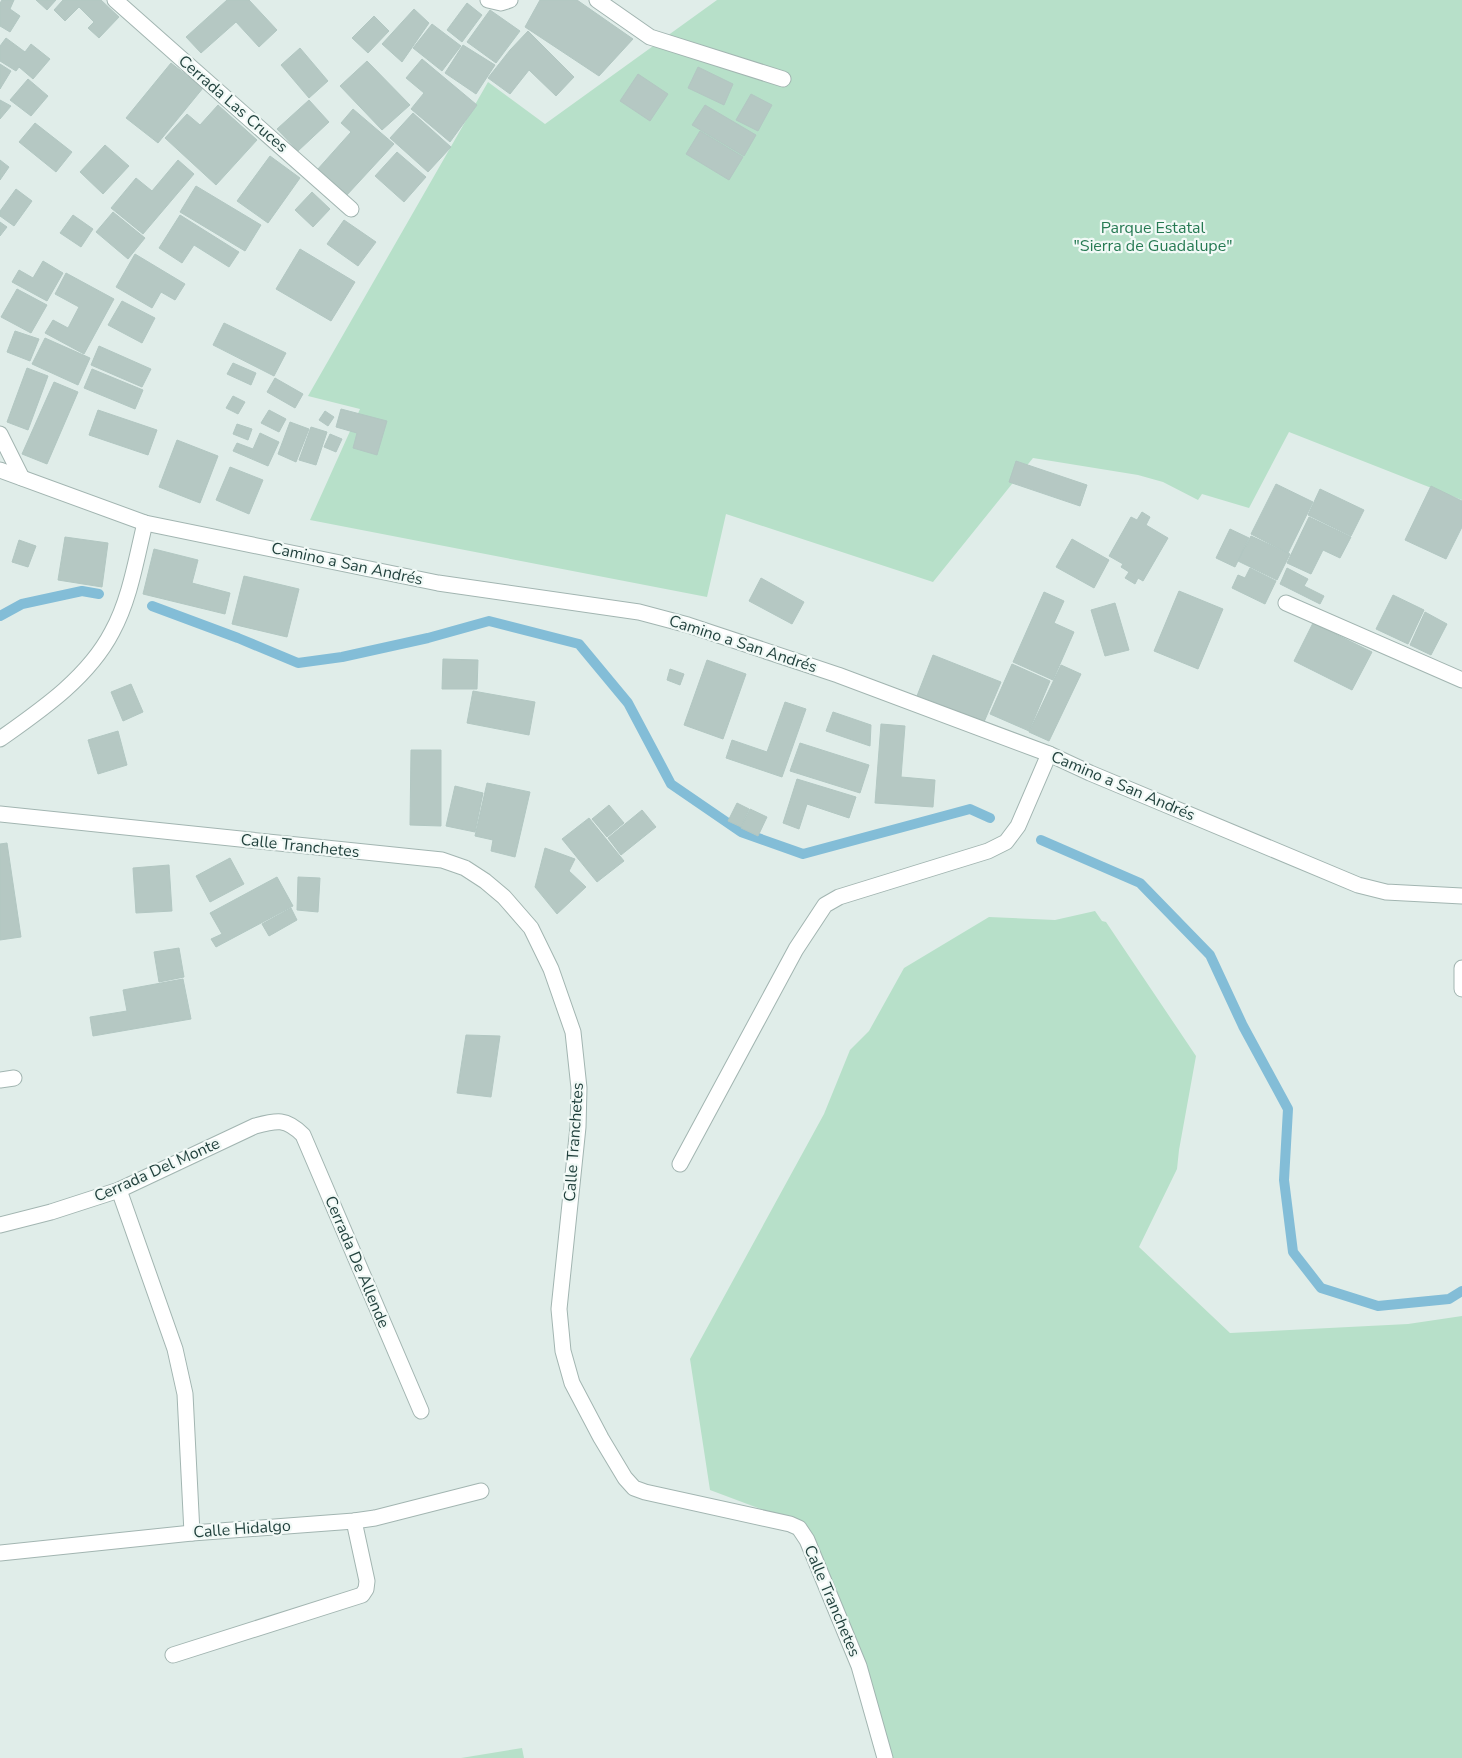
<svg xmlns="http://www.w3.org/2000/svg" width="1462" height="1758" viewBox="0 0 1462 1758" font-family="'Nunito Sans',sans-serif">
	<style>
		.green { fill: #b7e0c9 }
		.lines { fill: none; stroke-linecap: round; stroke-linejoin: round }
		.stream { stroke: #83bdd7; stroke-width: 10 }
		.building { fill: #b5c8c3; stroke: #b2c7c2 }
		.minor-casing { stroke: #a2b5b1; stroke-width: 17 }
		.minor { stroke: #fff; stroke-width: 15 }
		.labels { text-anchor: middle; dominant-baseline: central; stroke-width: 4.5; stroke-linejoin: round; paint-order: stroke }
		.street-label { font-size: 16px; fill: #1f3f3b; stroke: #f1f9f6 }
		.park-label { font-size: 16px; fill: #267a53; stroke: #f1f9f6 }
	</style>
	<rect width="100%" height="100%" fill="#e0ede9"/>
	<g class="green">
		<path d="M717,0H1462V500L1289,432L1249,508L1202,494L1198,500L1163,482L1138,475L1033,458L933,582L726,514L707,597L310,520L360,409L308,396L488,82L545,124Z"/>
		<path d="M1095,911L1102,921L1106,922L1196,1056L1179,1150L1177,1169L1139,1247L1230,1333L1408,1324L1462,1316V1758H883L815,1560L777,1515L710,1490L690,1359L824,1114L850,1050L869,1031L904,968L989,917L1055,920Z"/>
		<path d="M522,1748L524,1758H461Z"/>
	</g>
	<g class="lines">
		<g class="stream">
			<path d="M152,606L238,638L298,663L342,657L428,638L489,621L579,644L628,703L671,784L741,832L803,854L970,809L990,818"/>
			<path d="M0,616L22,604L82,591L99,594"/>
			<path d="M1041,840L1140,883L1210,955L1243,1026L1288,1109L1284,1180L1293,1252L1321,1288L1378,1306L1449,1299L1462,1291"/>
		</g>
	</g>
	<g class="building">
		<path d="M2,0H14L10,9L20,16L10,32L0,26V3Z"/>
		<path d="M36,0H56L47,10Z"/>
		<path d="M63,0H101L119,17L99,38L88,28L94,22L79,7L65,21L54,10Z"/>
		<path d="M227,0H249L277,30L259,47L236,22L201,53L186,37Z"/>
		<path d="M540,0H577L633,39L599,76L525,27Z"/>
		<path d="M467,3L482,15L462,42L447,30Z"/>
		<path d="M414,9L429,23L402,62L382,44Z"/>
		<path d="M490,10L520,31L496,63L467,42Z"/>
		<path d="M374,16L389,31L368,53L352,38Z"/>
		<path d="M432,24L461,46L442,71L413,48Z"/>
		<path d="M528,31L574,77L556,96L529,70L510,94L488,78L510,50Z"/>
		<path d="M6,38L25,52L31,44L50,59L33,79L19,67L16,71L0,61V46Z"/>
		<path d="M463,45L495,65L476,94L445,73Z"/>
		<path d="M300,48L328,81L309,98L281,65Z"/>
		<path d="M422,59L477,105L450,142L411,109L424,93L406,78Z"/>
		<path d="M367,61L410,105L382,130L340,86Z"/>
		<path d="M171,63L203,88L158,143L126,118Z"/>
		<path d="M0,64L11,71L0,89Z"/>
		<path d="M698,67L733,84L724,105L688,88Z"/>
		<path d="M638,74L668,94L650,121L620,101Z"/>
		<path d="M28,79L48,96L31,116L10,100Z"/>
		<path d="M751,94L772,105L758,131L736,120Z"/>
		<path d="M0,100L11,106L0,119Z"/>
		<path d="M309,100L329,122L298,151L277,129Z"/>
		<path d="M218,105L257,140L216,185L165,138L187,114L200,125Z"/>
		<path d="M705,105L756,135L744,156L692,125Z"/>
		<path d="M353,109L394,144L346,196L317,170L351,132L341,123Z"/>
		<path d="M413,113L451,147L428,172L390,138Z"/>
		<path d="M35,123L72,152L56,172L19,142Z"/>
		<path d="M700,131L743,157L729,180L686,154Z"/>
		<path d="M105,145L129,166L103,194L80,172Z"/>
		<path d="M397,152L426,177L404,202L375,176Z"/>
		<path d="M270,156L300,178L268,223L237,201Z"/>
		<path d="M0,160L9,167L0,180Z"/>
		<path d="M178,160L194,174L143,234L111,208L136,178L152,191Z"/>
		<path d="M196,186L261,225L245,251L180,212Z"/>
		<path d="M16,189L32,201L14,226L0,216V211Z"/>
		<path d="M312,192L330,209L313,227L295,210Z"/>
		<path d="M113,212L145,238L128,259L96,232Z"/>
		<path d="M73,215L93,229L81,247L60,233Z"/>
		<path d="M180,215L239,252L229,267L194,245L182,263L159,248Z"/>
		<path d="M344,220L376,242L358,266L327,244Z"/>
		<path d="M0,222L7,227L0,236Z"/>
		<path d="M300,249L355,282L331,321L276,289Z"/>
		<path d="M135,254L185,284L175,300L161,292L152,308L116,287Z"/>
		<path d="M43,261L63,273L47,301L12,282L19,270L33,278Z"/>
		<path d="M66,273L114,299L84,354L45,333L53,320L68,328L79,307L55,294Z"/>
		<path d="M17,289L47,305L31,333L1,317Z"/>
		<path d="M122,301L155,318L142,343L108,325Z"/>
		<path d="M224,323L286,353L274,376L213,345Z"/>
		<path d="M15,331L39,339L30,361L7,352Z"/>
		<path d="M45,338L90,358L78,385L32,364Z"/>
		<path d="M99,346L151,369L142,387L91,365Z"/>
		<path d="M233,363L256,373L251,385L227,374Z"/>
		<path d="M27,368L48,376L28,430L7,422Z"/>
		<path d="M92,369L143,390L135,409L84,388Z"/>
		<path d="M275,378L303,394L295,408L267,392Z"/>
		<path d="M54,382L78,392L47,464L22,454Z"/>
		<path d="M233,396L245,402L238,414L226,408Z"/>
		<path d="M341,409L387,421L377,455L353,448L357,433L336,427Z"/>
		<path d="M98,410L157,430L148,455L89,435Z"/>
		<path d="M269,410L286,419L279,432L261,423Z"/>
		<path d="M325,411L334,417L328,426L319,420Z"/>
		<path d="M290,422L309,429L296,462L278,454Z"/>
		<path d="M237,424L252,429L248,440L233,434Z"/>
		<path d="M311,427L327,432L316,465L299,460Z"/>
		<path d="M260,433L279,442L268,466L233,451L237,443L253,449Z"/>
		<path d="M330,434L342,439L336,452L324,447Z"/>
		<path d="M177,440L218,456L200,503L159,487Z"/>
		<path d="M1016,461L1087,485L1080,506L1009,482Z"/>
		<path d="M230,467L263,480L249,514L216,500Z"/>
		<path d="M1276,484L1313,502L1288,553L1251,534Z"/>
		<path d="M1431,486L1462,501V527L1446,559L1405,540Z"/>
		<path d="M1320,489L1364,510L1351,536L1308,515Z"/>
		<path d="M1142,512L1150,517L1146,525L1168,538L1143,581L1138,578L1135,584L1125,578L1129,572L1121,567L1123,564L1109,556L1131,517L1137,520Z"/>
		<path d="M1309,517L1351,537L1340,558L1323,550L1311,574L1287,563Z"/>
		<path d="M1230,529L1249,538L1235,567L1216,558Z"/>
		<path d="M1251,536L1290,554L1277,580L1238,561Z"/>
		<path d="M65,537L108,543L102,587L58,580Z"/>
		<path d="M1072,539L1109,560L1094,588L1056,567Z"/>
		<path d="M19,540L36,546L28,567L12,562Z"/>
		<path d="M154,549L198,560L192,583L230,593L225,614L143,594Z"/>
		<path d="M1250,568L1276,581L1265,604L1232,588L1238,575L1245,578Z"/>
		<path d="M1287,568L1308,579L1304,586L1324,596L1320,604L1280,584Z"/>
		<path d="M244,576L299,589L287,637L232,624Z"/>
		<path d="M761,578L804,602L792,624L749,601Z"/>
		<path d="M1179,591L1223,609L1198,669L1154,651Z"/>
		<path d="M1044,592L1064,601L1054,623L1074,632L1053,680L1013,662Z"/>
		<path d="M1393,595L1424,610L1408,644L1376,629Z"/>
		<path d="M1115,603L1129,650L1105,656L1091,610Z"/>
		<path d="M1425,612L1447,624L1431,655L1410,645Z"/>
		<path d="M1313,623L1372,652L1352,690L1294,661Z"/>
		<path d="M933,655L1001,682L984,722L917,696Z"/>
		<path d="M443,659L478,660L477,689H442Z"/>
		<path d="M707,660L746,674L723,739L684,725Z"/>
		<path d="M1012,664L1050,681L1029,731L990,714Z"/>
		<path d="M1061,665L1081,674L1049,741L1029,732Z"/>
		<path d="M670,669L684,674L680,685L667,680Z"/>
		<path d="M131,684L143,712L123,721L111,692Z"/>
		<path d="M473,691L535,702L529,735L467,723Z"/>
		<path d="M785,702L806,709L782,777L726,758L732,740L767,752Z"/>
		<path d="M833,712L871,725L870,746L826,731Z"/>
		<path d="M881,724L905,726L901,777L935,780L933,807L875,803Z"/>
		<path d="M118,731L127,765L98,774L88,740Z"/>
		<path d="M800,743L869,765L860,793L790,771Z"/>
		<path d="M411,750H441V826L410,825Z"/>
		<path d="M797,779L856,797L849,818L807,804L799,829L783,823Z"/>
		<path d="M487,783L530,792L515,857L491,851L493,840L475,836Z"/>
		<path d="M455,786L483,793L475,832L446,826Z"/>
		<path d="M737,803L749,809L741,827L728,821Z"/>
		<path d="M609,805L624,823L607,837L592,819Z"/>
		<path d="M750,809L767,817L758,836L741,828Z"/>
		<path d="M642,810L656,827L621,855L608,838Z"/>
		<path d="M589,818L624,861L597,882L562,839Z"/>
		<path d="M7,843L21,937L0,940V844Z"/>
		<path d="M545,848L575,859L569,871L586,887L557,914L535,887Z"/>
		<path d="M230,858L244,884L210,902L196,876Z"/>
		<path d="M169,865L172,911L136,913L133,868Z"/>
		<path d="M277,877L293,906L216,947L211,939L222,934L210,913Z"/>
		<path d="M298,877L320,878L318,912L297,910Z"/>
		<path d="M291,908L297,920L269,936L262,924Z"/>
		<path d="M179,948L184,977L159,982L154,952Z"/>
		<path d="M183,979L191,1019L93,1036L90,1017L127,1011L123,990Z"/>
		<path d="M466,1035L500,1036L491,1097L457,1093Z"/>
	</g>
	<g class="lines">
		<g class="minor-casing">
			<g id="minor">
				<path d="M115,0L351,209"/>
				<path d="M488,0L501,3L510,0"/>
				<path d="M597,0L650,37L783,79"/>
				<path d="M0,434L22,478"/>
				<path d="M0,470L145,523L438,583L639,612L688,625L838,675L1049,754L1090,773L1358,885L1386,892L1462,896"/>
				<path d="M1286,603L1462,680"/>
				<path d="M0,739C41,710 88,678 112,632C130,599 136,560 145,523"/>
				<path d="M0,814L442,860L465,868L485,881L504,897L531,928L551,969L573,1032L579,1088L578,1127L559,1309L563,1351L572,1383L601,1438L625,1478L634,1488L645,1492L790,1524L799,1528L807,1540L859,1666L885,1758"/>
				<path d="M1462,968V989"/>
				<path d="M0,1080L14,1078"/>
				<path d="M680,1164L796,949L825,905L839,897L988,851L1006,842L1018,826L1049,754"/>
				<path d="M119,1190L175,1349L185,1394L192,1533"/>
				<path d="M0,1225L51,1212L119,1190L255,1126C277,1120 286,1118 303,1135L421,1411"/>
				<path d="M0,1553L192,1533L354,1521L375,1518L481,1491"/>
				<path d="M173,1655L362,1595L366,1589L367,1581L354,1521"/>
			</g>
		</g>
		<use href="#minor" class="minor"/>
	</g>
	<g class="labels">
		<g class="street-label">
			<text transform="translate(233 104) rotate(41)">Cerrada Las Cruces</text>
			<text transform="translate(347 564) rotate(12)">Camino a San Andrés</text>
			<text transform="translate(743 644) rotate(18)">Camino a San Andrés</text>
			<text transform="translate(1123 786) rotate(23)">Camino a San Andrés</text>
			<text transform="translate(300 846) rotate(6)">Calle Tranchetes</text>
			<text transform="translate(574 1142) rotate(-86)">Calle Tranchetes</text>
			<text transform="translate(157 1170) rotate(-24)">Cerrada Del Monte</text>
			<text transform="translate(357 1262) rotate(67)">Cerrada De Allende</text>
			<text transform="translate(242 1529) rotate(-4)">Calle Hidalgo</text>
			<text transform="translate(832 1601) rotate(67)">Calle Tranchetes</text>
		</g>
		<g class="park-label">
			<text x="1153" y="228">Parque Estatal<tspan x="1153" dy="18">"Sierra de Guadalupe"</tspan></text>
		</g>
	</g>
</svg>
